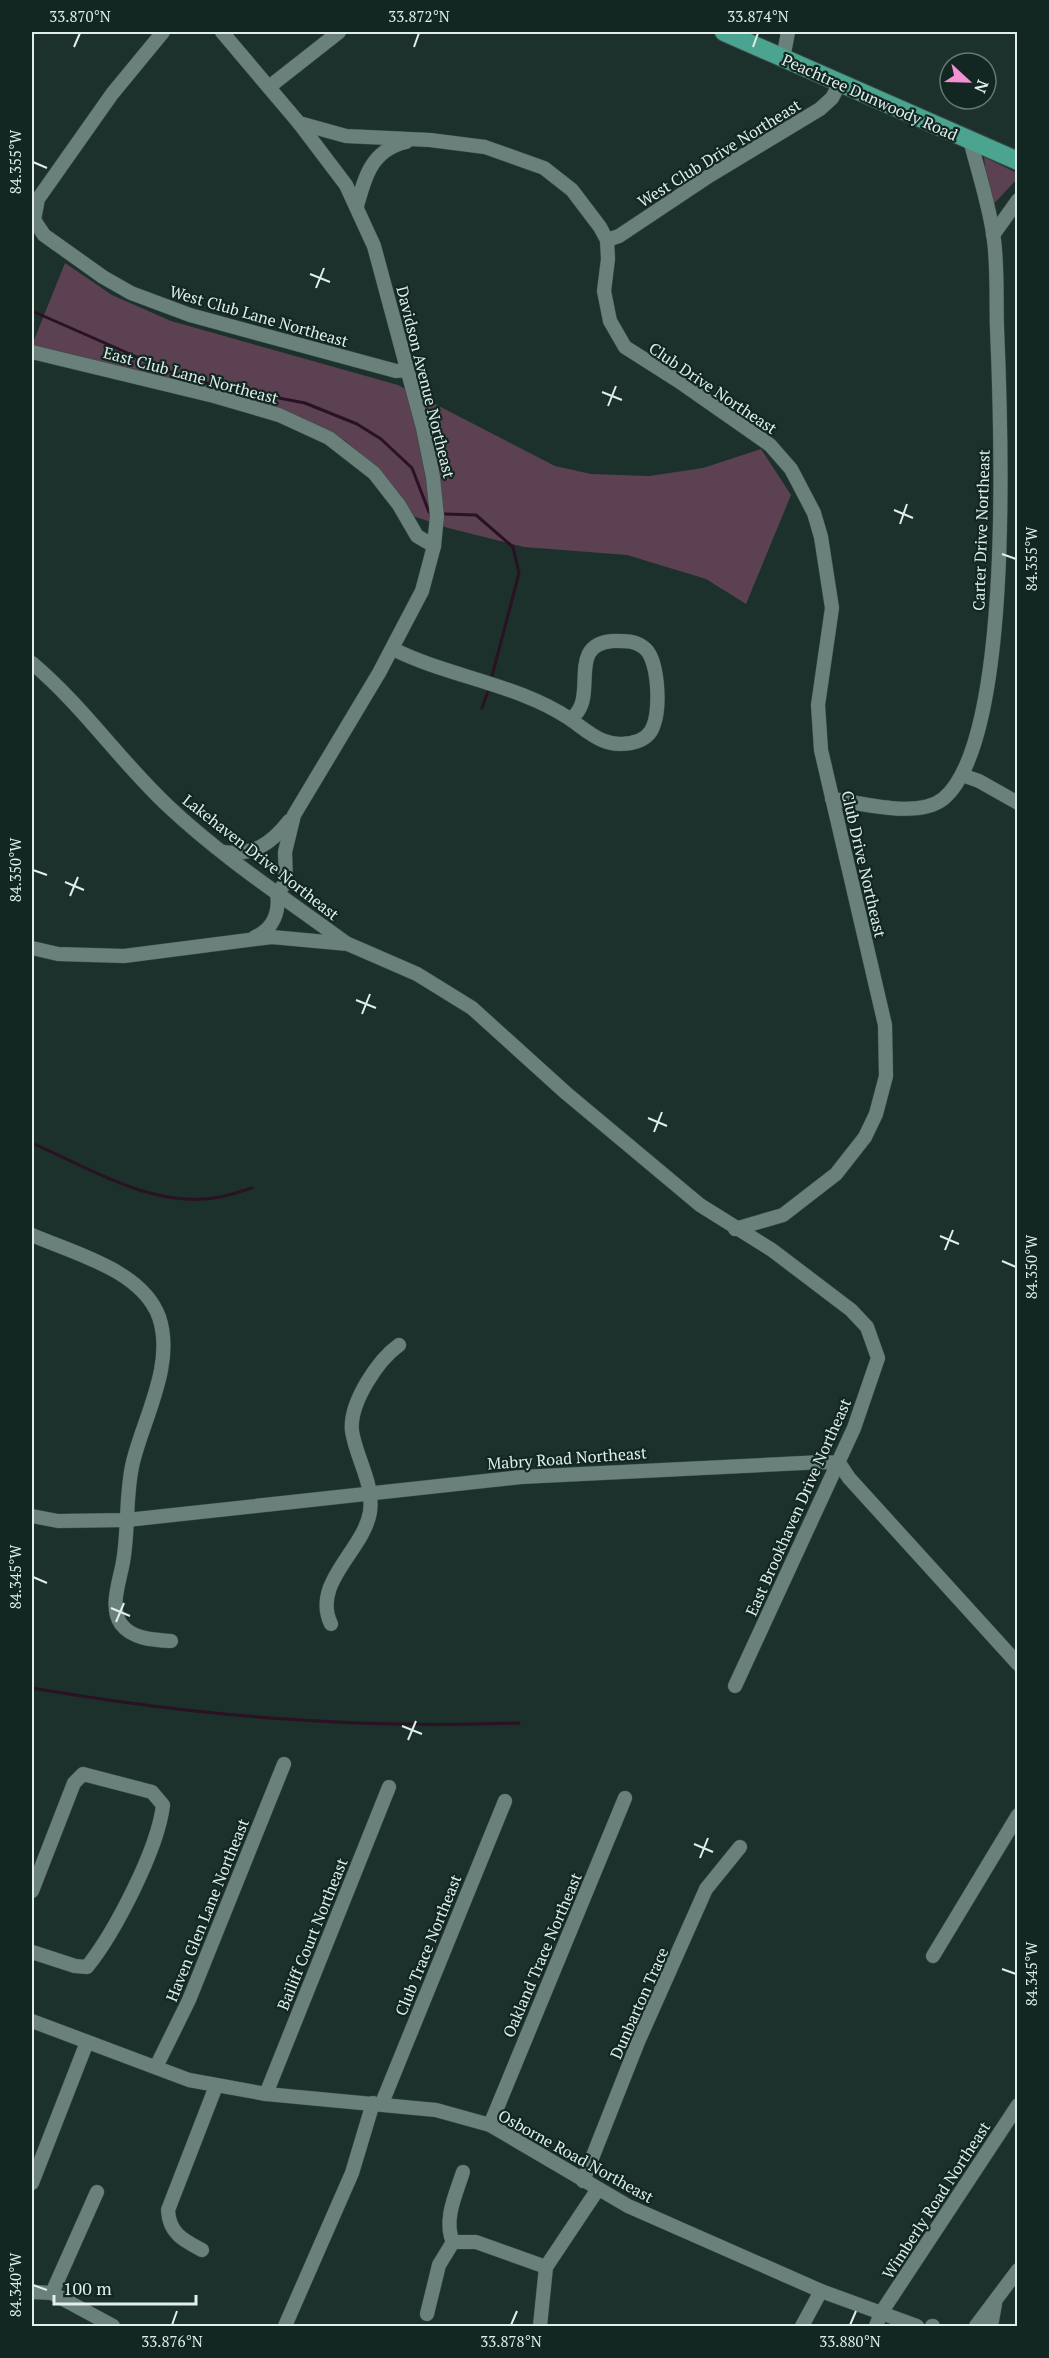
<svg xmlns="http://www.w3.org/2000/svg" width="1049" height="2358" viewBox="0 0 1049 2358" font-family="'PT Serif',serif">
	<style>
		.green { fill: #5b4152 }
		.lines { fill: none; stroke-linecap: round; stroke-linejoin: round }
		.stream { stroke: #2b1124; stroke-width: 3 }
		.minor-casing { stroke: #394c47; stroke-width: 15 }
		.major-casing { stroke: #394c47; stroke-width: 20 }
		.minor { stroke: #69817a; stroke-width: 14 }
		.major { stroke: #4aa490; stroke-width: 18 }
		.ticks { fill: none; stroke: #e1eeea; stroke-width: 2 }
		.labels { text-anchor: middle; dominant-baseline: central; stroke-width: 4.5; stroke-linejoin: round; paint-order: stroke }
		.street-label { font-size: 16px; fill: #e1eeea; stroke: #122722 }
		.neatline { fill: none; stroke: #e1eeea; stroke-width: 2 }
		.ticks-label { font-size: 15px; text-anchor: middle; fill: #e1eeea }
	</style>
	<rect width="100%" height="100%" fill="#1c312b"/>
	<g class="green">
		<path d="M984,157L1017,173V179L990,208Z"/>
		<path d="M65,263L112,295L171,321L398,385L555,466L591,474L649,476L703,468L761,449L791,495L746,604L706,579L627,555L524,547L448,528L413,516L346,441L280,408L32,345Z"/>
	</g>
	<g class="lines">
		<g class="stream">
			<path d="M32,311L180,376L221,387L305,403L357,424L381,439L412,468L429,512"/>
			<path d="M445,514L476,515L513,547L519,573L492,676"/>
			<path d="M482,708L488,691"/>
			<path d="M32,1143C89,1168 154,1210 220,1197C231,1195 241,1191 252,1188"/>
			<path d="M32,1688C196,1716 351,1729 519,1723"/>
		</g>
		<g class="minor-casing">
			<g id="minor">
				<path d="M163,32L112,94L38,199L34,220L44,235L103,277L131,293L190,315L396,371L408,370"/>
				<path d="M222,32L299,123L346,136L430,140L485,147L544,168L572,190L600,227L607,240L608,259L604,291L610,321L625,347L680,382L770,445L791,469L814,513L821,537L832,608L818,705L821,750L885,1025L886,1076L876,1114L865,1137L836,1174L783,1215L735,1229"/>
				<path d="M783,59L788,32"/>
				<path d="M269,87L339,32"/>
				<path d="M357,206C365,176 372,150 406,142"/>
				<path d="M993,235L1018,200"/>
				<path d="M607,240L619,236L709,176L820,109L832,98L840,83"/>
				<path d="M32,352L214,396L279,415L329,438L374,473L399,505L417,536L434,546"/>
				<path d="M393,649C449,677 518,684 570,719C590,733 604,748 631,743C642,741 651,735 654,724C660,707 659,657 643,647C634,640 624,641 613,641C564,644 601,700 570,719"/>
				<path d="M32,663C84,707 119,760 168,806C222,857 286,899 346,943"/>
				<path d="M962,775L979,781L1018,803"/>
				<path d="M832,799C863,803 917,819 943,799C1014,741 1001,420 997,328C996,297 998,263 993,233C988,201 978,171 970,140"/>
				<path d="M223,852C253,856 271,844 289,821"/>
				<path d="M277,892L286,883L285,852L294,815L379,673L422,591L434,546L437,516L433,477L423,428L374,246L346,185L299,123"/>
				<path d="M255,937C273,929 280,912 277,892"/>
				<path d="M32,948L58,954L124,956L272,937L348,944L417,974L472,1008L566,1093L700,1205L772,1250L851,1310L867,1327L878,1358L854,1428L735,1686"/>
				<path d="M32,1235C73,1253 142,1270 159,1317C175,1364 144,1417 133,1462C125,1495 129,1529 123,1562C120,1580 109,1607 121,1624C132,1639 154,1640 171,1641"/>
				<path d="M839,1463L849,1478L1018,1664"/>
				<path d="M32,1516L58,1521L127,1520L521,1477L823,1462L839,1463"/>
				<path d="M331,1624C311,1583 364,1550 370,1512C374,1483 356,1458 352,1431C349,1403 378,1360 399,1345"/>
				<path d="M32,1891L74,1783L83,1774L152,1792L163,1805C158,1849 115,1932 87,1967L75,1966L32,1952"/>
				<path d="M933,1956L1018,1815"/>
				<path d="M32,2021L189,2080L266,2094L436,2110L490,2125L628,2206L821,2291L917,2326"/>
				<path d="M156,2067L189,2000L284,1764"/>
				<path d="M266,2094L389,1787"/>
				<path d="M382,2103L505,1801"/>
				<path d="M490,2125L625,1798"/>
				<path d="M583,2181L638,2042L706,1889L740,1847"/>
				<path d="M32,2183L87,2042"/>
				<path d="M453,2242C443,2220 456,2194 463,2172"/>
				<path d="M202,2250C183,2240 169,2233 168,2210L216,2086"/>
				<path d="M32,2292L52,2293L113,2326"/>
				<path d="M52,2293L97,2192"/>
				<path d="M427,2314L439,2265L453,2242H476L546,2267"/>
				<path d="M285,2326L352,2173L373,2103"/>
				<path d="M540,2326L546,2267L598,2189"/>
				<path d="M802,2326L821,2291"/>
				<path d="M876,2326L881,2313L1018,2105"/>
				<path d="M932,2326H933"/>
				<path d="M976,2326L1018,2270"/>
				<path d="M991,2326L995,2304"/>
			</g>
		</g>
		<g class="major-casing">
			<path id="major" d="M724,32L1018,161"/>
		</g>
		<use href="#minor" class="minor"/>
		<use href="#major" class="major"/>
	</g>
	<path class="ticks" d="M74,47L80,33M414,47L419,33M753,47L758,33M33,162L47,168M310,274L330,282M316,288L324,268M602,392L622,400M608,406L616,386M894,510L913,518M900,524L907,504M1002,554L1016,559M33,870L47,875M65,882L84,890M70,896L78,877M356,1000L376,1008M362,1014L370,994M648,1118L667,1126M654,1132L662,1112M940,1236L959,1244M945,1250L953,1230M1002,1261L1016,1267M33,1577L47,1583M111,1608L130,1616M116,1622L124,1603M402,1726L422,1734M408,1740L416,1721M694,1844L713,1852M700,1858L708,1838M1002,1969L1016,1974M33,2285L47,2290M172,2325L177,2311M511,2325L517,2311M850,2325L856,2311"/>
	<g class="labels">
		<g class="street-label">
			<text transform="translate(870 97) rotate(24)">Peachtree Dunwoody Road</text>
			<text transform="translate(719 153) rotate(-32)">West Club Drive Northeast</text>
			<text transform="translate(259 316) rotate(16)">West Club Lane Northeast</text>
			<text transform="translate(191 375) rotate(15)">East Club Lane Northeast</text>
			<text transform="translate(426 382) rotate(76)">Davidson Avenue Northeast</text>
			<text transform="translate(713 388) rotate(34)">Club Drive Northeast</text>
			<text transform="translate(981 530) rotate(-88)">Carter Drive Northeast</text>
			<text transform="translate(261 857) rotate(38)">Lakehaven Drive Northeast</text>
			<text transform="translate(864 864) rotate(77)">Club Drive Northeast</text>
			<text transform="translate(567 1458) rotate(-4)">Mabry Road Northeast</text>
			<text transform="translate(798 1507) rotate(-66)">East Brookhaven Drive Northeast</text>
			<text transform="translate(207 1910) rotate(-68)">Haven Glen Lane Northeast</text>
			<text transform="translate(312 1934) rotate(-68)">Bailiff Court Northeast</text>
			<text transform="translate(428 1945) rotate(-68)">Club Trace Northeast</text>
			<text transform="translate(542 1955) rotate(-67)">Oakland Trace Northeast</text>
			<text transform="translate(639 2003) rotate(-66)">Dunbarton Trace</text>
			<text transform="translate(576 2156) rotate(29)">Osborne Road Northeast</text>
			<text transform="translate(936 2200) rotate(-57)">Wimberly Road Northeast</text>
		</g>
	</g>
	<rect width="1049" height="2358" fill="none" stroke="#122722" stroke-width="66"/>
	<g transform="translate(968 81) rotate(112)"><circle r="28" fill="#122722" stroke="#657772" stroke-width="1.5"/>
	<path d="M0-4.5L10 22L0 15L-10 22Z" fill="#f491d4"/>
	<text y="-9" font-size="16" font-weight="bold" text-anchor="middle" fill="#e1eeea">N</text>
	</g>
	<path d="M54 2295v9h142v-9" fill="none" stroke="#e1eeea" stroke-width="3"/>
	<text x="63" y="2295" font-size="18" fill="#e1eeea" stroke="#122722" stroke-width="4.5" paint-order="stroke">100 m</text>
	<rect x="33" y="33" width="983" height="2292" class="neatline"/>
	<g class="ticks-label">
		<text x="80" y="22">33.870°N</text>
		<text x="419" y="22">33.872°N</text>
		<text x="758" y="22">33.874°N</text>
		<text transform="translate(16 162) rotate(-90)" y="5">84.355°W</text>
		<text transform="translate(1032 559) rotate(-90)" y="5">84.355°W</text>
		<text transform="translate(16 870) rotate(-90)" y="5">84.350°W</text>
		<text transform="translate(1032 1267) rotate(-90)" y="5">84.350°W</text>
		<text transform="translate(16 1577) rotate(-90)" y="5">84.345°W</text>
		<text transform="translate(1032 1974) rotate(-90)" y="5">84.345°W</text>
		<text transform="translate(16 2285) rotate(-90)" y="5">84.340°W</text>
		<text x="172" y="2347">33.876°N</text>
		<text x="511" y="2347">33.878°N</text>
		<text x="850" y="2347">33.880°N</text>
	</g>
</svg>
